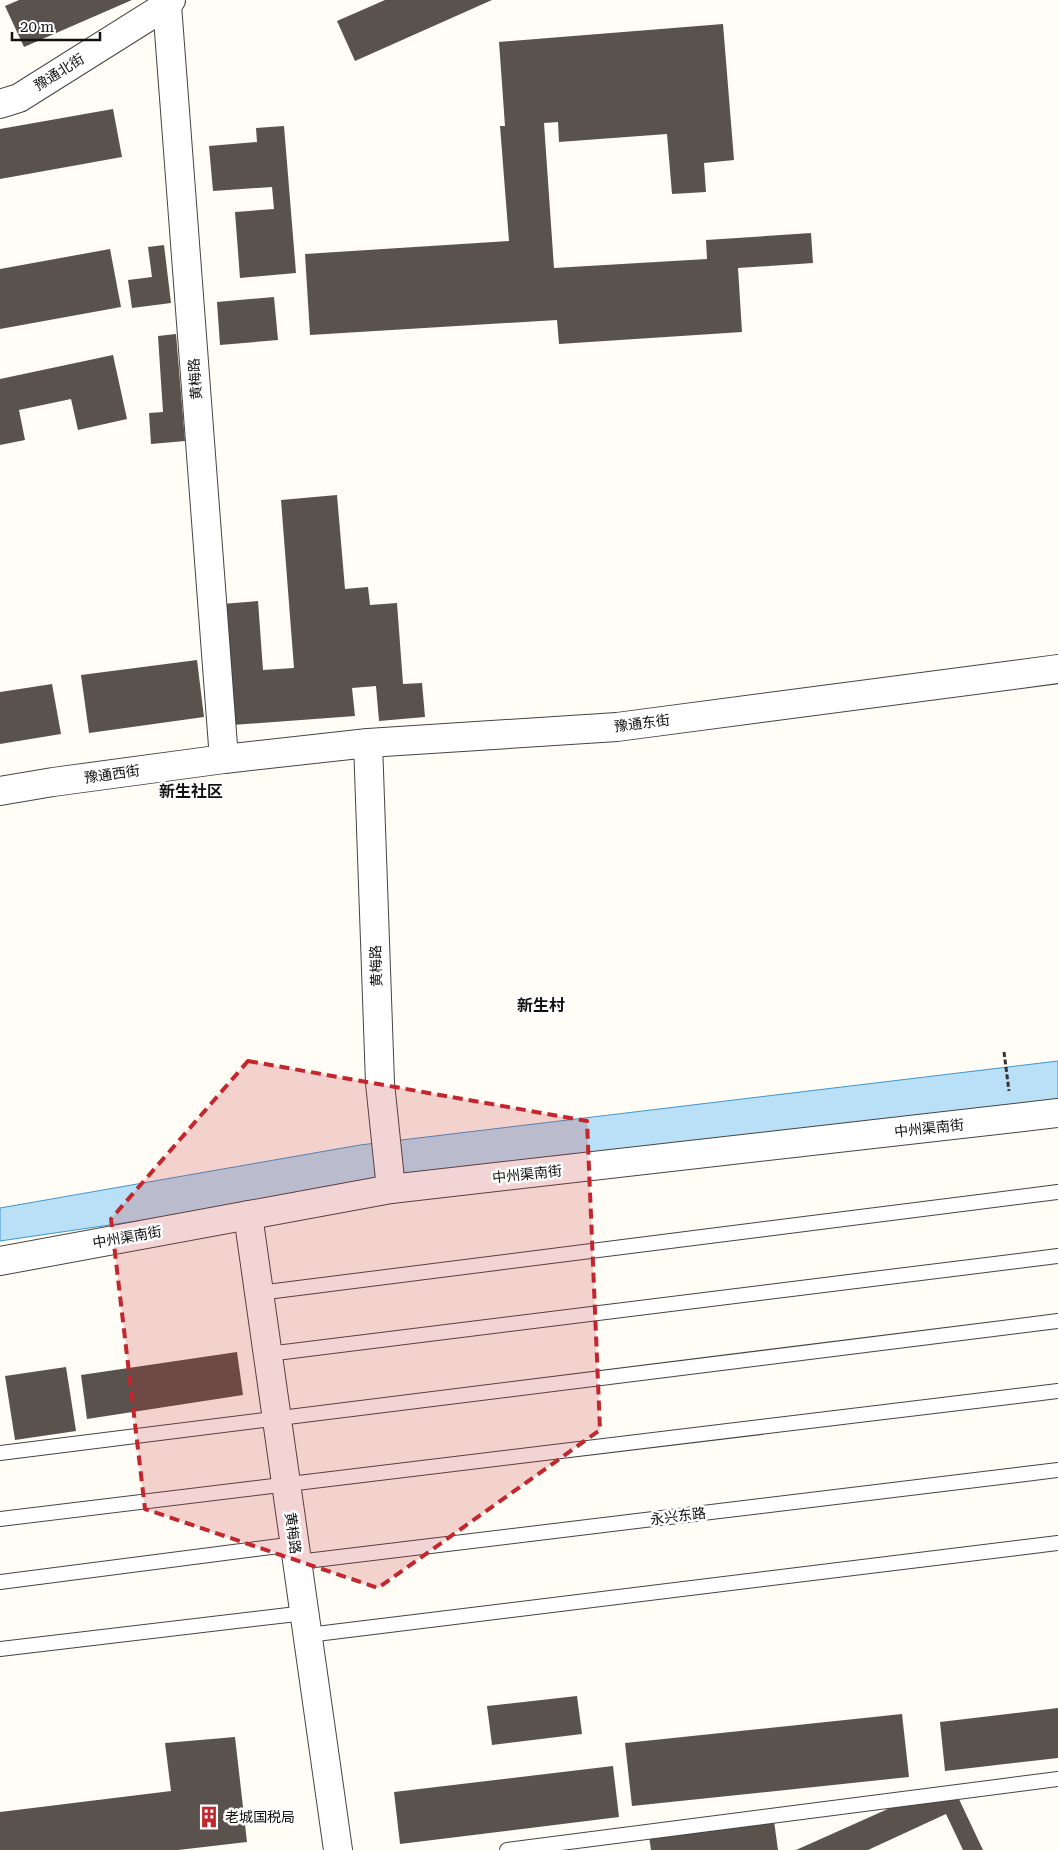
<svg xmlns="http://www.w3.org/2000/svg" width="1058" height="1850" viewBox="0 0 1058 1850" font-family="'Roboto Serif','Noto Sans SC',serif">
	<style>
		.water { fill: #b9e0f7; stroke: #3f96cf }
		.building { fill: #5a524d }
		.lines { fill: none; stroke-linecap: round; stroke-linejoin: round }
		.service-casing { stroke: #444; stroke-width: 16 }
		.minor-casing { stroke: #444; stroke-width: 30 }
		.path { stroke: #333; stroke-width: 3; stroke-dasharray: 5 2.5; stroke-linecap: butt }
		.service { stroke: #fff; stroke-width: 14 }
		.minor { stroke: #fff; stroke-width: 28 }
		.marked { fill: #c4262e; fill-opacity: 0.2; stroke: #c4262e; stroke-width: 4; stroke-dasharray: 10 6; stroke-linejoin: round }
		.labels { text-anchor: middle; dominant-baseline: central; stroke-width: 5; stroke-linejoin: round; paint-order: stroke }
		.street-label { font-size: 14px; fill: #111; stroke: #fff }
		.poi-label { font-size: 14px; fill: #111; stroke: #fff; text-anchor: start }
		.quarter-label { font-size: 16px; font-weight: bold; fill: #111; stroke: #fff }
	</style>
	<rect width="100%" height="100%" fill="#fffdf5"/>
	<path class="water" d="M1058,1061V1102L253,1204L0,1241V1208L360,1145Z"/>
	<g class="building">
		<path d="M19,0H132L24,47L5,6Z"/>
		<path d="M385,0H492L355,61L337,21Z"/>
		<path d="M723,24L734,160L704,163L706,192L672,194L667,134L559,142L558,122L544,123L554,268L707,259L706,240L811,233L813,263L738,268L742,332L559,344L557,320L310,335L305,254L509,241L500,126H505L499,42Z"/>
		<path d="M113,109L122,157L0,179V129Z"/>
		<path d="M284,126L296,273L240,278L235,212L274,209L272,187L213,191L209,146L257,142L256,128Z"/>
		<path d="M164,245L171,303L132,308L128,280L152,277L148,247Z"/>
		<path d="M110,249L121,307L0,329V269Z"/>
		<path d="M274,297L278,340L220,345L217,302Z"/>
		<path d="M176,334L185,441L151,444L149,413L163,412L158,336Z"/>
		<path d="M113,355L127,419L78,430L71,399L19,410L25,440L0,445V379Z"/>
		<path d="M337,495L345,589L368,587L370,605L397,603L403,684L422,683L425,717L379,721L376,686L352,688L355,716L232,725L222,604L258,601L263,670L294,668L281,500Z"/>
		<path d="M197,660L204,717L89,733L81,675Z"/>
		<path d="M52,684L61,734L0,744V692Z"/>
		<path d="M237,1352L243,1395L87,1419L81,1375Z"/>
		<path d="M66,1367L76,1431L15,1440L5,1376Z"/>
		<path d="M577,1696L582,1734L492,1745L487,1706Z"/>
		<path d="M1058,1708V1758L945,1771L940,1722Z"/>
		<path d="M902,1714L909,1777L632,1806L625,1743Z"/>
		<path d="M235,1737L247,1842L178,1850H0V1812L171,1791L165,1743Z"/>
		<path d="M613,1766L619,1817L400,1844L394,1792Z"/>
		<path d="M957,1795L983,1850H963L946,1814L868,1850H796L890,1808Z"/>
		<path d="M774,1821L778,1850H651L649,1836Z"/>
	</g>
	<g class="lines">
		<g class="service-casing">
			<g id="service">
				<path d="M259,1293L1058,1192"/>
				<path d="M268,1354L1058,1256"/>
				<path d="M0,1453L1058,1321"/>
				<path d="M0,1519L1058,1391"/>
				<path d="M298,1562L1058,1470"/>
				<path d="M0,1582L295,1544"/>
				<path d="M308,1635L1058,1543"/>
				<path d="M0,1649L305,1613"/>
				<path d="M507,1850L1058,1779"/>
			</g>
		</g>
		<g class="minor-casing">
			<g id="minor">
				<path d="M171,0L167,5L224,759"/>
				<path d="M0,104L19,98L167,5"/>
				<path d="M368,743L380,1083L391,1189"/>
				<path d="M0,791L53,782L224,759L368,743L617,727L1058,669"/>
				<path d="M248,1215L338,1850"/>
				<path d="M0,1261L391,1189L1058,1113"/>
			</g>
		</g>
		<path class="path" d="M1004,1052L1009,1091"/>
		<use href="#service" class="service"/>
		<use href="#minor" class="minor"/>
	</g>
	<path class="marked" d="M248,1061L587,1121L600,1430L378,1588L145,1509L111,1219Z"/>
	<defs>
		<g id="building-bare" transform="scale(1.725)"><path d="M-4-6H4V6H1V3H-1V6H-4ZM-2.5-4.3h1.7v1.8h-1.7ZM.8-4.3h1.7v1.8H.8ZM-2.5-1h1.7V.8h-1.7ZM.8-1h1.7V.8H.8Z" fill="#c4262e" stroke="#fff" stroke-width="2.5" paint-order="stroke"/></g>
	</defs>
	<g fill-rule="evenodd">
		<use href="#building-bare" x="209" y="1817"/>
	</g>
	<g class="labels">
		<g class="street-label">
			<text transform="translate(59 72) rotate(-32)">豫通北街</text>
			<text transform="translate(195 379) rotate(-94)">黄梅路</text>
			<text transform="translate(642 723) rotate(-7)">豫通东街</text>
			<text transform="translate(112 774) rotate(-8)">豫通西街</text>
			<text transform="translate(376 966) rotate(-92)">黄梅路</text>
			<text transform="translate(929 1128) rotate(-6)">中州渠南街</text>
			<text transform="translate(527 1174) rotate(-6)">中州渠南街</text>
			<text transform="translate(127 1237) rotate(-10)">中州渠南街</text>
			<text transform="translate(678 1516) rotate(-7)">永兴东路</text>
			<text transform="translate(293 1533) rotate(82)">黄梅路</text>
		</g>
		<g class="poi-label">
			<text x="225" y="1817">老城国税局</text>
		</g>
		<g class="quarter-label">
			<text x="191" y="791">新生社区</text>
			<text x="541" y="1005">新生村</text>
		</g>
	</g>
	<path d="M12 32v8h88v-8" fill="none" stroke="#111111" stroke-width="2.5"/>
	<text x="20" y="32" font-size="15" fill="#111111" stroke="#ffffff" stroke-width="4" paint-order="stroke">20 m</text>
</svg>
